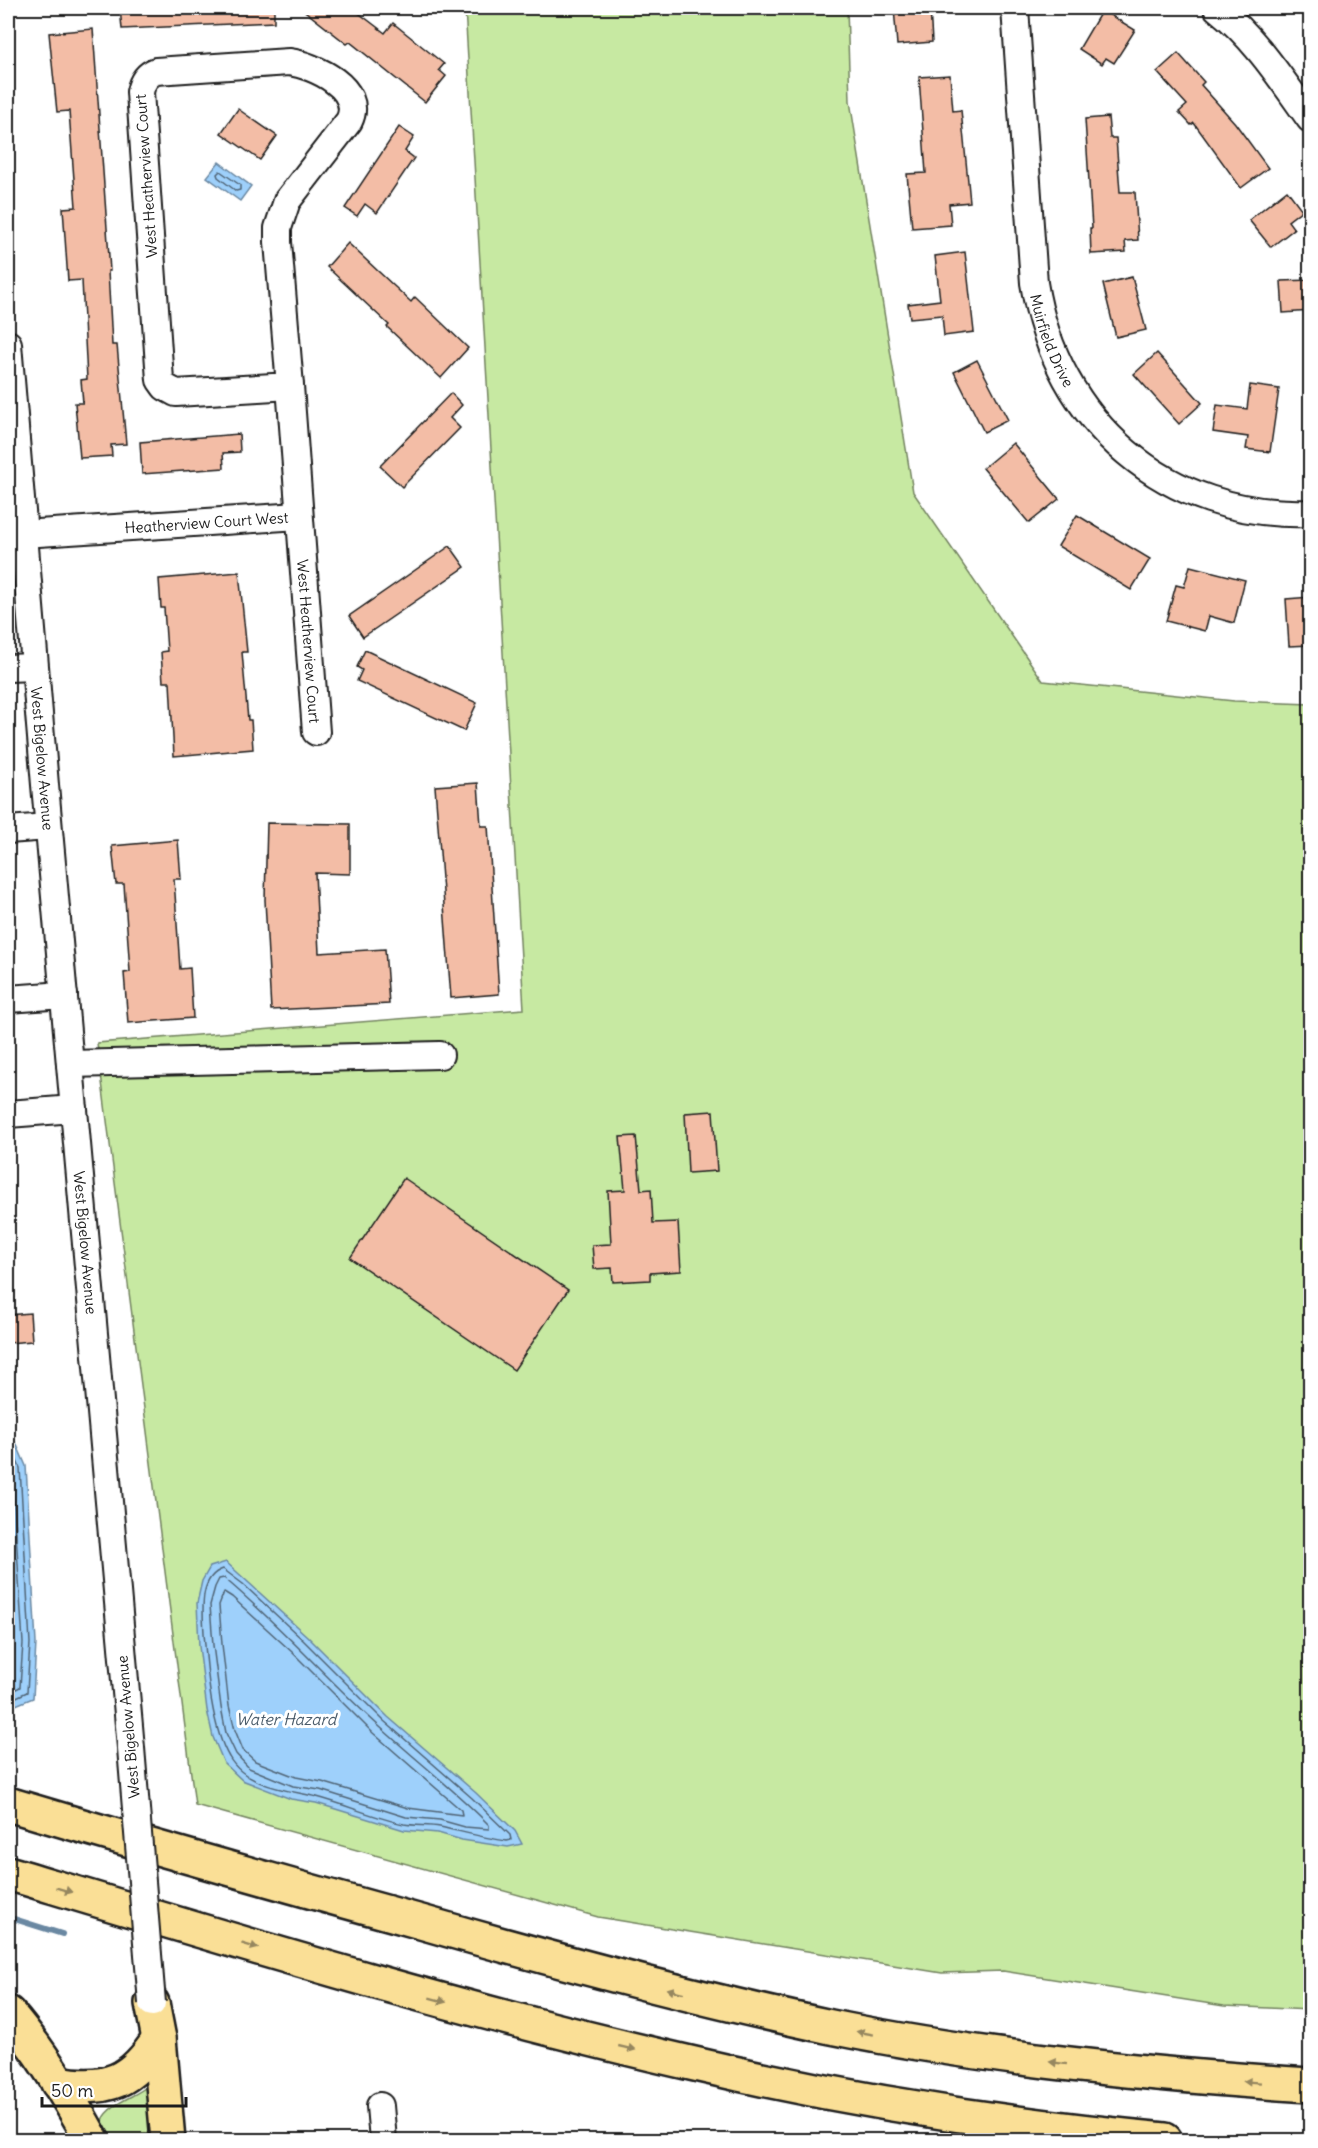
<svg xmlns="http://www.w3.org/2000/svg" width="1318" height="2148" viewBox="0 0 1318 2148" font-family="Delius,sans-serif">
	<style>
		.green { fill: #c7e9a2; stroke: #72825f; stroke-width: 1.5 }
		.water { fill: #9ed0fb; stroke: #6a88a2; stroke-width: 1.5 }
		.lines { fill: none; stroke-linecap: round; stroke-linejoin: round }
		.shore { stroke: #506475; stroke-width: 1.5 }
		.stream { stroke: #6a88a2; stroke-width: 6 }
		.building { fill: #f3bda6; stroke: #1c1c1c; stroke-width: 1.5 }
		.minor-casing { stroke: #1c1c1c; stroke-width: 30 }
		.major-casing { stroke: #1c1c1c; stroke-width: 38 }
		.highway-casing { stroke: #1c1c1c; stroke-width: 38 }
		.minor { stroke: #fff; stroke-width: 26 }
		.major { stroke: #fadf96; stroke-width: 33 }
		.highway { stroke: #fadf96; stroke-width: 33 }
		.minor-bridge-casing { stroke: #1c1c1c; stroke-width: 30; stroke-linecap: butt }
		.minor-bridge { stroke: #fff; stroke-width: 26 }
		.oneway { fill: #96875f }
		.labels { text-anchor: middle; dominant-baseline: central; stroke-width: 6; stroke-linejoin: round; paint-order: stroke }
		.street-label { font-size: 15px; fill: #1c1c1c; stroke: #fff }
		.water-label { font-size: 16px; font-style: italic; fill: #4a5b6a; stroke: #fff }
	</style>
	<rect width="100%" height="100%" fill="#fff"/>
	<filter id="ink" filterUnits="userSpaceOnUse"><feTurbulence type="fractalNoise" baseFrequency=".0167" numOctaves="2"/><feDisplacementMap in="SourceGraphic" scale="12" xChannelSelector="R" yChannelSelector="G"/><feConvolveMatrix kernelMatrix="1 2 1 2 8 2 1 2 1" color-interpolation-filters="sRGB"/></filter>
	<g filter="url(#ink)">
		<g class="green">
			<path d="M465,8H847L850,101L913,492L1043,681L1234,701L1310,704V2010L1224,2006L1003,1971L942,1973L598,1917L195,1805L97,1043L524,1009Z"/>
			<path d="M149,2085L163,2140H113L102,2120C110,2103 135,2097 149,2085Z"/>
		</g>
		<g class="water">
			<path d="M219,162L251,186L240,201L207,177Z"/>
			<path d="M8,1436L16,1443L26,1466L36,1643L33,1698L11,1707H8Z"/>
			<path d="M226,1562L307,1636L388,1717L476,1793L515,1831L522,1844L508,1847L462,1840L438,1833L404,1830L316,1803L291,1799L242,1780L224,1763L213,1737L207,1710L199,1646L197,1603L202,1581L210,1567Z"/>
		</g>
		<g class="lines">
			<g class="shore">
				<path d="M220,171L240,185V190L236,191L218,177L217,174Z"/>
				<path d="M8,1444L11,1447L20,1468L30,1643L27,1692L8,1701"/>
				<path d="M8,1458L12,1470L23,1643L20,1687L8,1693"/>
				<path d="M8,1540L14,1643L12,1680L8,1684"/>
				<path d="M223,1569L243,1584L303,1640L384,1721L472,1798L510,1835L511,1840L507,1841C484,1838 463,1832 440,1827C429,1825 416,1826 404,1824C375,1818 347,1805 317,1797C288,1790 246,1787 229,1757C211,1727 207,1669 204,1633C203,1613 198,1577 223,1569Z"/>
				<path d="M224,1578C279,1624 327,1679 380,1727C416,1760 455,1790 489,1825V1829L465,1827L440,1820L406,1817L320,1790L293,1786L249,1768L236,1754L226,1733L221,1707L213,1645L210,1605L215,1587L219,1579Z"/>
				<path d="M224,1592L232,1597L292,1652L373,1733L461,1810L462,1815L408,1808L322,1782L296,1777L255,1761L243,1750L235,1730L229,1706L222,1644L219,1605Z"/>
			</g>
			<path class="stream" d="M8,1917L62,1934"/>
		</g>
		<g class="building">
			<path d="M120,8H274V22L122,29Z"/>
			<path d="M301,8H352L385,33L393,23L444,64L439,70L446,76L425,102L350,42L347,44Z"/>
			<path d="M894,8H930L932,42L897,45Z"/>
			<path d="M1102,10L1135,30L1114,63L1106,58L1102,64L1079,49Z"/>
			<path d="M93,29L110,271H108L112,345H117L126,444L111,445L112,456L80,458L75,403H83L81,380L87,379L82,280L68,281L63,208L76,207L69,111L57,112L49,33Z"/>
			<path d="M1178,53L1204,82L1201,85L1235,123L1268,168L1241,188L1194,123L1191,125L1179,112L1187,105L1157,72Z"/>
			<path d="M950,75L953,111L961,110L970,202L949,204L951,225L912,228L907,174L926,173L919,77Z"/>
			<path d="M238,109L277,136L260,160L221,133Z"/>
			<path d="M1108,117L1110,138H1116L1120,192H1135L1138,240L1125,241L1126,252L1091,254L1090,228H1092L1085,119Z"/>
			<path d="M399,127L414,137L405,151L414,158L377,213L365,204L357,216L345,208Z"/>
			<path d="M1287,190L1302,210L1288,221L1294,229L1271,247L1249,220Z"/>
			<path d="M348,243L411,302L415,297L468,348L441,378L387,327L389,325L327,267Z"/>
			<path d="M965,252L974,332L944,336L942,315L910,318L908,304L940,300L935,256Z"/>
			<path d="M1132,277L1146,330L1116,337L1103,284Z"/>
			<path d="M1311,280V311L1283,313L1281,281Z"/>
			<path d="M1157,353L1202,403L1179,424L1134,374Z"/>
			<path d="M977,360L1008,420L984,432L954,372Z"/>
			<path d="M1250,385L1279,389L1270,452L1246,449L1248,437L1213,432L1217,405L1247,409Z"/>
			<path d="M451,393L462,405L450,418L460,428L402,487L380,466Z"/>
			<path d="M239,434L240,452L223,453L224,468L142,474L140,442Z"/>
			<path d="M1013,443L1059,499L1029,523L983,468Z"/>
			<path d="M1077,515L1150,559L1131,590L1058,546Z"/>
			<path d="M450,546L465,567L363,637L349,616Z"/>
			<path d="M1190,566L1245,580L1234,623L1209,616L1205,631L1166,621L1176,585L1184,587Z"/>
			<path d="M239,572L247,652H242L248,720H251L253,749L174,756L170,682H163L161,652L167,651L164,608H161L159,579Z"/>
			<path d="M1311,597V645L1289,646L1286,599Z"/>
			<path d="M365,650L477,703L464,731L357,681L362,670L357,667Z"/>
			<path d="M478,783L481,826H488L499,994L451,998L435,786Z"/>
			<path d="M267,823L350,824V874L315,873L319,953L385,949L389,1004L271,1010L265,900Z"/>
			<path d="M178,840L181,879H174L180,969L190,968L193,1018L128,1023L124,973L130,972L124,884H116L112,846Z"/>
			<path d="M713,1111L717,1171L688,1173L685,1113Z"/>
			<path d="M636,1136L641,1190L651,1189L653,1223L678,1222L681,1271L650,1273V1280L613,1282L612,1268L594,1269L592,1245L611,1244L608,1191L625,1190L620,1137Z"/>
			<path d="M404,1178L568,1290L514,1370L350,1258Z"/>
			<path d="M30,1313L32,1341L8,1343V1315Z"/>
		</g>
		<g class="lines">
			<g class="minor-casing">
				<g id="minor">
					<path id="s1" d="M1015,8L1034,283C1056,422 1167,519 1310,513"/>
					<path d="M1217,8C1255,38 1282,80 1310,119"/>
					<path d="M289,62C314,65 365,89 349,121L287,201L278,228V242L290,386L176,393L165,387L160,380L140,92C142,82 146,75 156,71Z"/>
					<path id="s2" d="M8,344L45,785L131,1748"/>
					<path id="s3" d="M290,386L316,732"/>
					<path id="s4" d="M23,534L299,516"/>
					<path d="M8,668L34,667"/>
					<path d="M8,830L48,827"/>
					<path d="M8,999L64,995"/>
					<path d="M70,1064L440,1055"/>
					<path d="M8,1114L74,1109"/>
					<path d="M380,2106L383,2140"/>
				</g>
			</g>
			<g class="major-casing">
				<g id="major">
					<path d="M152,2003L159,2039L168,2140"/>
					<path d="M8,2013C41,2051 68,2096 92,2140"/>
					<path d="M58,2083C108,2092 132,2081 159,2039"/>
				</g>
			</g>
			<g class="highway-casing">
				<g id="highway">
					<path d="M8,1804C145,1845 283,1884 421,1922C557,1961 693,1998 831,2027C989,2059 1150,2075 1310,2085"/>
					<path d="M8,1873C237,1942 465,2012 699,2065C852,2101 1008,2125 1165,2140"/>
				</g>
			</g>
			<use href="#minor" class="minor"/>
			<use href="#major" class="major"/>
			<use href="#highway" class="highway"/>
			<g class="minor-bridge-casing">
				<path id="minor-bridge" d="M131,1748L152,2003"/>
			</g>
			<use href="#minor-bridge" class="minor-bridge"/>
		</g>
		<defs><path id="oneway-solid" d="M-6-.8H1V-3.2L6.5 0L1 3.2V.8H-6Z" transform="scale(1.5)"/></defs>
		<g class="oneway">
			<use href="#oneway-solid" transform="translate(64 1890) rotate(17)"/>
			<use href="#oneway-solid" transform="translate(250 1946) rotate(17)"/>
			<use href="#oneway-solid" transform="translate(675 1991) rotate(-166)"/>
			<use href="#oneway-solid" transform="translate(438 2000) rotate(15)"/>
			<use href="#oneway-solid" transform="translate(865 2033) rotate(-170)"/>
			<use href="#oneway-solid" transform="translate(627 2048) rotate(13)"/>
			<use href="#oneway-solid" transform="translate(1058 2063) rotate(-173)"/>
			<use href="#oneway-solid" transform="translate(1252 2082) rotate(-176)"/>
		</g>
	</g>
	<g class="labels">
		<g class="street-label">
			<text transform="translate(146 176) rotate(-94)">West Heatherview Court</text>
			<text stroke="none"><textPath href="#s1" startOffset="336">Muirfield Drive</textPath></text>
			<text stroke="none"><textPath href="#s4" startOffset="184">Heatherview Court West</textPath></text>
			<text stroke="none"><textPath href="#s3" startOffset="256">West Heatherview Court</textPath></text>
			<text stroke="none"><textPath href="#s2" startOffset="416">West Bigelow Avenue</textPath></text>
			<text stroke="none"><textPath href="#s2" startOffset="902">West Bigelow Avenue</textPath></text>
			<text transform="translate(128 1727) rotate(-95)">West Bigelow Avenue</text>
		</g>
		<g class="water-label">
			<text x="286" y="1719">Water Hazard</text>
		</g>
	</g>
	<rect width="1318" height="2148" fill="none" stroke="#fff" stroke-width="30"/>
	<rect x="15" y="15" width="1288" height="2118" fill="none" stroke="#1c1c1c" stroke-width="2" filter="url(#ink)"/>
	<path d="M42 2097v9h144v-9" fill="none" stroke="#1c1c1c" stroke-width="3"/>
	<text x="51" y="2097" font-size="18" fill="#1c1c1c" stroke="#ffffff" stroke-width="4.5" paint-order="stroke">50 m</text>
</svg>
